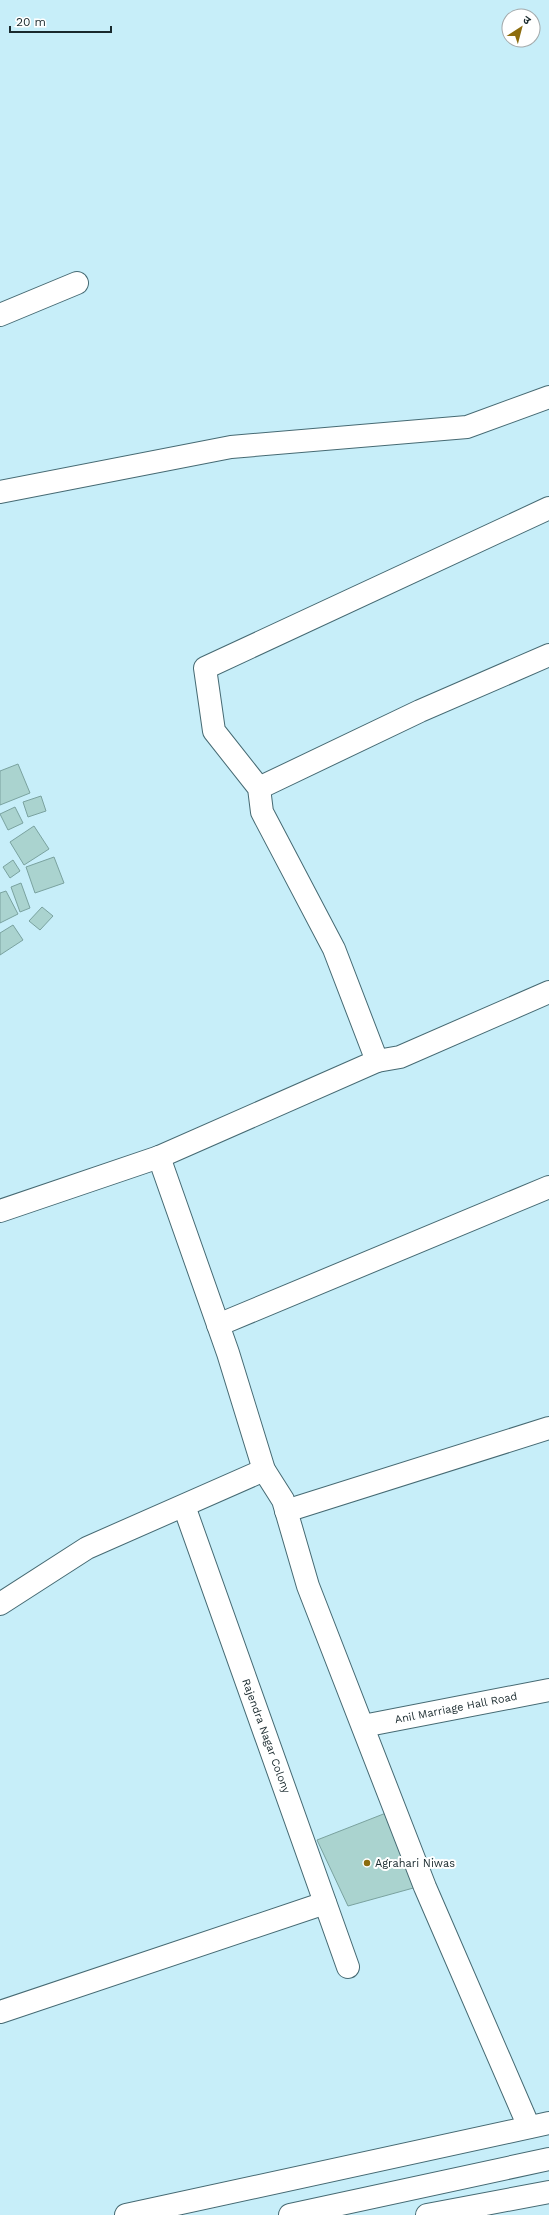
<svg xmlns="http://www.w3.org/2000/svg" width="549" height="2215" viewBox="0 0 549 2215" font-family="'Work Sans','Noto Sans Devanagari',sans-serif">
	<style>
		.building { fill: #aad3cf; stroke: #7aa29f }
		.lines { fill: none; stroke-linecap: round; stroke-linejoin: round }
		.street-casing { stroke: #466a73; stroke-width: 24 }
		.secondary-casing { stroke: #466a73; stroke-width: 24 }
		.highway-casing { stroke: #466a73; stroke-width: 24 }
		.street { stroke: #fff; stroke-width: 22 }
		.secondary { stroke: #fff; stroke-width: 22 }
		.highway { stroke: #fff; stroke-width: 22 }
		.poi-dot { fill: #8c6c0e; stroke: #fff; stroke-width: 1.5 }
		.labels { text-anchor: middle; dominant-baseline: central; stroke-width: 4; stroke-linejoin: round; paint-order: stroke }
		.street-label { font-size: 11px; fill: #19292d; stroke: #fff }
		.poi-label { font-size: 11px; fill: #19292d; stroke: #fff; text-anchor: start }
	</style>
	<rect width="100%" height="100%" fill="#c7eef9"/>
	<g class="building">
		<path d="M18,764L30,793L0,805V771Z"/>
		<path d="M41,796L46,811L28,817L23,802Z"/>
		<path d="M15,807L23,823L8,830L0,814Z"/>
		<path d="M34,826L49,849L24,865L10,842Z"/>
		<path d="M54,857L64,883L35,893L26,867Z"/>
		<path d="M13,860L20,871L10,878L3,867Z"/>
		<path d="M21,883L30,908L20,912L11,887Z"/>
		<path d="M6,891L18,914L0,923V893Z"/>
		<path d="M42,907L53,916L40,930L29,921Z"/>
		<path d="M13,925L23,940L0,955V933Z"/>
		<path d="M386,1813L417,1887L348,1906L317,1840Z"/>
	</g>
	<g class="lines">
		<g class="street-casing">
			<g id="street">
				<path d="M0,315L77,283"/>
				<path d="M0,492L231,447L467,427L549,397"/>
				<path d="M549,508L205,668L214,731L259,788L262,812L334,949L377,1061L400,1057L549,992"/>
				<path d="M259,788L420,711L549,655"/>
				<path d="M159,1157L228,1353L264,1470L283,1500L308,1586L425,1887L529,2127"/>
				<path d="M0,1211L159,1157L377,1061"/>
				<path d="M218,1325L549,1187"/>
				<path d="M184,1506L348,1967"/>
				<path d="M286,1511L549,1428"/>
				<path d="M0,1604L87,1548L264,1470"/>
				<path d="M363,1726L549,1690"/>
				<path d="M0,2012L325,1903"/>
			</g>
		</g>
		<g class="secondary-casing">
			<g id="secondary">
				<path d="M126,2215L549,2123"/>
				<path d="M427,2215L549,2192"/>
			</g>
		</g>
		<g class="highway-casing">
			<path id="highway" d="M290,2215L549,2159"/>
		</g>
		<use href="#street" class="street"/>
		<use href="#secondary" class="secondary"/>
		<use href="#highway" class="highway"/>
	</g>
	<circle class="poi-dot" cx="367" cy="1863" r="4"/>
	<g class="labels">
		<g class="street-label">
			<text transform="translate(456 1708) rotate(-11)">Anil Marriage Hall Road</text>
			<text transform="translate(266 1736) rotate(70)">Rajendra Nagar Colony</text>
		</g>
		<g class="poi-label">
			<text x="375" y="1863">Agrahari Niwas</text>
		</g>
	</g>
	<g transform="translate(521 28) rotate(36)"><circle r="19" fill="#ffffff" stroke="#a3a9ab"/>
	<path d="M0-3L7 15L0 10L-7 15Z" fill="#8c6c0e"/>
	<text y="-6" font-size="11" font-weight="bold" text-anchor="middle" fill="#19292d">उ</text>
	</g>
	<path d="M10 26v6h101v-6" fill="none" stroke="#19292d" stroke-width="2"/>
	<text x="16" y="26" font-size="12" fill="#19292d" stroke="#ffffff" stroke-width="3" paint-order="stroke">20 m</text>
</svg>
